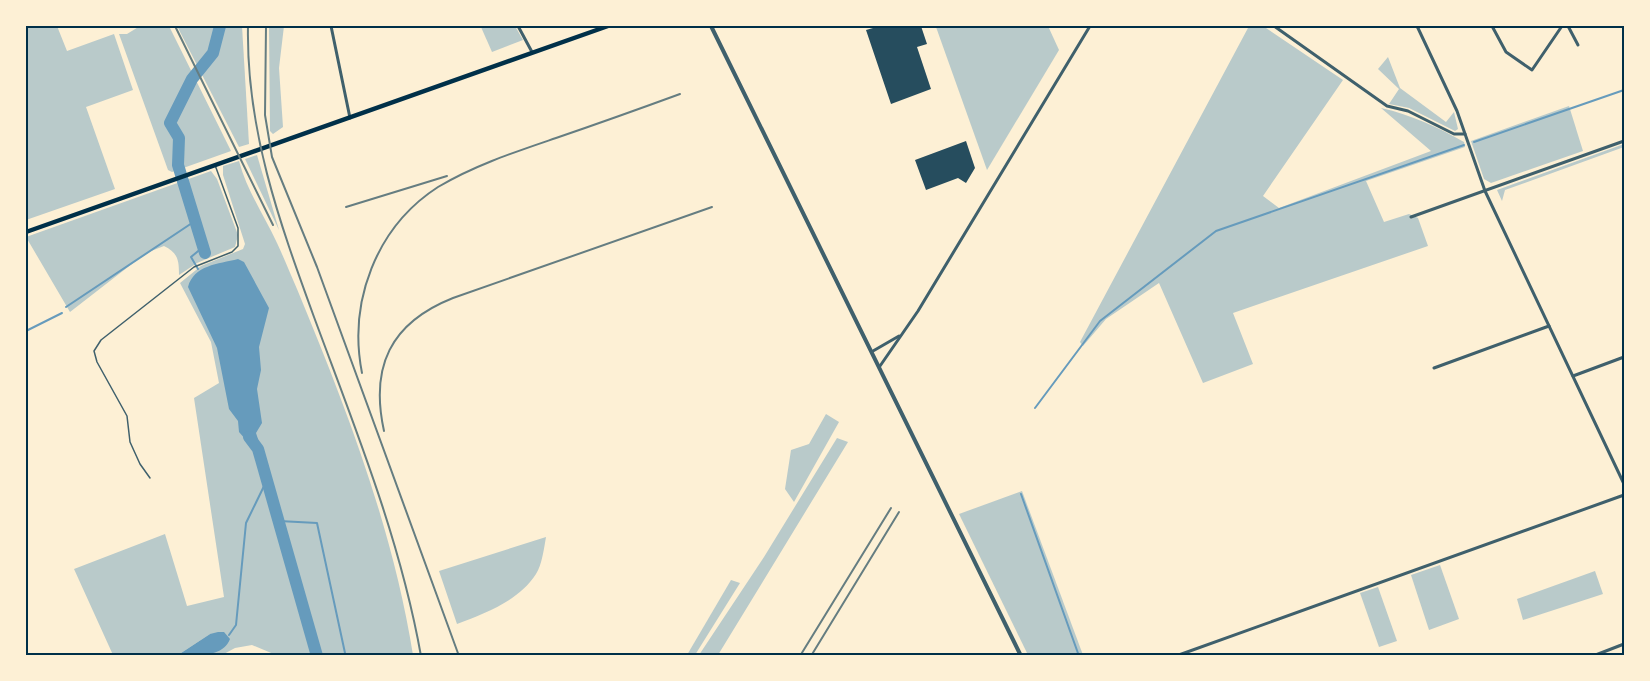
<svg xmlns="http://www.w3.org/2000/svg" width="1650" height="681" viewBox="0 0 1650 681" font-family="Arial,sans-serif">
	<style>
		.green { fill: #b9caca }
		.water { fill: #669bbc }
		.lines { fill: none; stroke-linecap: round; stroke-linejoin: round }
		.stream { stroke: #669bbc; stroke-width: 2 }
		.river { stroke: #669bbc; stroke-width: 12 }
		.building { fill: #264d5e }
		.service { stroke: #3f606c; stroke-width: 1.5 }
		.minor { stroke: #3f606c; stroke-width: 3 }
		.tertiary { stroke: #3f606c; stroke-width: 4 }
		.secondary { stroke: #003049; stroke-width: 4.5 }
		.rail { stroke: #657d81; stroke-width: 2 }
		.neatline { fill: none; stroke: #003049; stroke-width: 2 }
	</style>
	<rect width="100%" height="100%" fill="#fdf0d5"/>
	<g class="green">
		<path d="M26,26H57L67,51L114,34L133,90L86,107L115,189L26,220Z"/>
		<path d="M140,26H169L231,151L172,172L168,170L119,34H127Z"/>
		<path d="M177,26H242L249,144L239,147Z"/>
		<path d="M269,26H284L279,68L283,127L273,134L270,131Z"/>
		<path d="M486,26H515L523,40L492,52L481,27Z"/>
		<path d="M939,26H1048L1059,50L987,170L936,27Z"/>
		<path d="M1245,26H1263L1343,80L1263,196L1279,208L1431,151L1381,108C1412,115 1437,127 1464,142L1465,147L1366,181L1384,222L1409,214L1418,218L1428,246L1233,313L1253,364L1203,383L1159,283L1106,319L1083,346L1080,342L1248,28Z"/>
		<path d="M1388,57L1400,88L1446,122L1454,112L1458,129L1455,131L1409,108L1389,104L1399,89L1378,69Z"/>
		<path d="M1569,106L1583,151L1491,183L1484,179L1471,141Z"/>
		<path d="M1624,144V147L1505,190L1502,201L1497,190Z"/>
		<path d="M257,155L279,230L245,159Z"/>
		<path d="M239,161C247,191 264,215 277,243C284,258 290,273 297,289C346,407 393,529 413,655H276L252,645L235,648L222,655H207L221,649L210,634L178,655H113L74,569L165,534L187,606L224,597L194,398L219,383L211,342L180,283L201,266L243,249L245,244L223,175V166Z"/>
		<path d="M211,171L217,179L238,235L235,247L197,263L179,275C179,260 178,253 164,246L146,253L70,312L26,237Z"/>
		<path d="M826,414L839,422L794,502L785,489L791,450L809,444Z"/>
		<path d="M837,438L848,442L718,655H699L764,557Z"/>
		<path d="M1022,491L1083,655H1028L959,514Z"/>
		<path d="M546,537C544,548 542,565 536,574C519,601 485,613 457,624L439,571Z"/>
		<path d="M1440,565L1459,619L1429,630L1411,575Z"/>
		<path d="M1595,571L1603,594L1523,620L1517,599Z"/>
		<path d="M731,580L740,583L695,655H687Z"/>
		<path d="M1378,587L1397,641L1379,647L1360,593Z"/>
	</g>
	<g class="water">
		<path d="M238,259L244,262L269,308L259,347L261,370L257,389L262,423L256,433L260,445L258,449L246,440L239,432L238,421L229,409L217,348L188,287C194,265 218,264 238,259Z"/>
		<path d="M218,632H224L230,639C223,658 194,656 178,655L210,634Z"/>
	</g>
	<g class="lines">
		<g class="stream">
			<path d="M1474,142L1624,90"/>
			<path d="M198,269L191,257L203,247"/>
			<path d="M66,307L195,221"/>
			<path d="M26,331L62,313"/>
			<path d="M1035,408L1100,321L1216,231L1464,145"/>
			<path d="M1021,494L1079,656"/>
			<path d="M279,521L317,523L345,653"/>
			<path d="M229,635L236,625L246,523L267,480"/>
		</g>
		<g class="river">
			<path d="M205,253L178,165L179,138L170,123L192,79L213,53L220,26"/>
			<path d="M249,437L258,449L317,656"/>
		</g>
	</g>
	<g class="building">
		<path d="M880,26H921L927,44L917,47L931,89L891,104L866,30Z"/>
		<path d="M966,141L975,168L966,183L958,178L926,190L915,160Z"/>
	</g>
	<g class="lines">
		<path class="service" d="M150,478L140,464L130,442L127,416L97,362L94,351L101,340L194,267L232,252L238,246V228L215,165"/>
		<g class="minor">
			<path d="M331,26L350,118"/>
			<path d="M518,26L532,52"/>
			<path d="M1274,26L1387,106L1408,111L1454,134H1465"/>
			<path d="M1417,26L1457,111L1485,191L1624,484"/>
			<path d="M1492,26L1506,52L1532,70L1562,26"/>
			<path d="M1568,26L1578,45"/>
			<path d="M1411,217L1624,141"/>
			<path d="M873,351L899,336"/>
			<path d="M880,366L918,311L1090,26"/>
			<path d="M1434,368L1549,326"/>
			<path d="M1573,376L1624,357"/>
			<path d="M1176,656L1624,495"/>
			<path d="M1593,656L1624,644"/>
		</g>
		<path class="tertiary" d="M711,26L1021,656"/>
		<path class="secondary" d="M26,232L608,26"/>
		<g class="rail">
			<path d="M175,26L273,225"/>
			<path d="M248,26C246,129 279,221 314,317C355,428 400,538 421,656"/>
			<path d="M266,26L265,115L272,157L317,267L459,656"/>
			<path d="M346,207L447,176"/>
			<path d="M362,373C348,302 376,227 438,187C475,165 515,152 556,138C597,124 639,109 680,94"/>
			<path d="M384,431C370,367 390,323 453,298L712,207"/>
			<path d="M800,656L891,508"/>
			<path d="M811,656L899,512"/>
		</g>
	</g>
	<rect width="1650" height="681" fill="none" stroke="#fdf0d5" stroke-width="54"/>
	<rect x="27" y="27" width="1596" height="627" class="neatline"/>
</svg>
